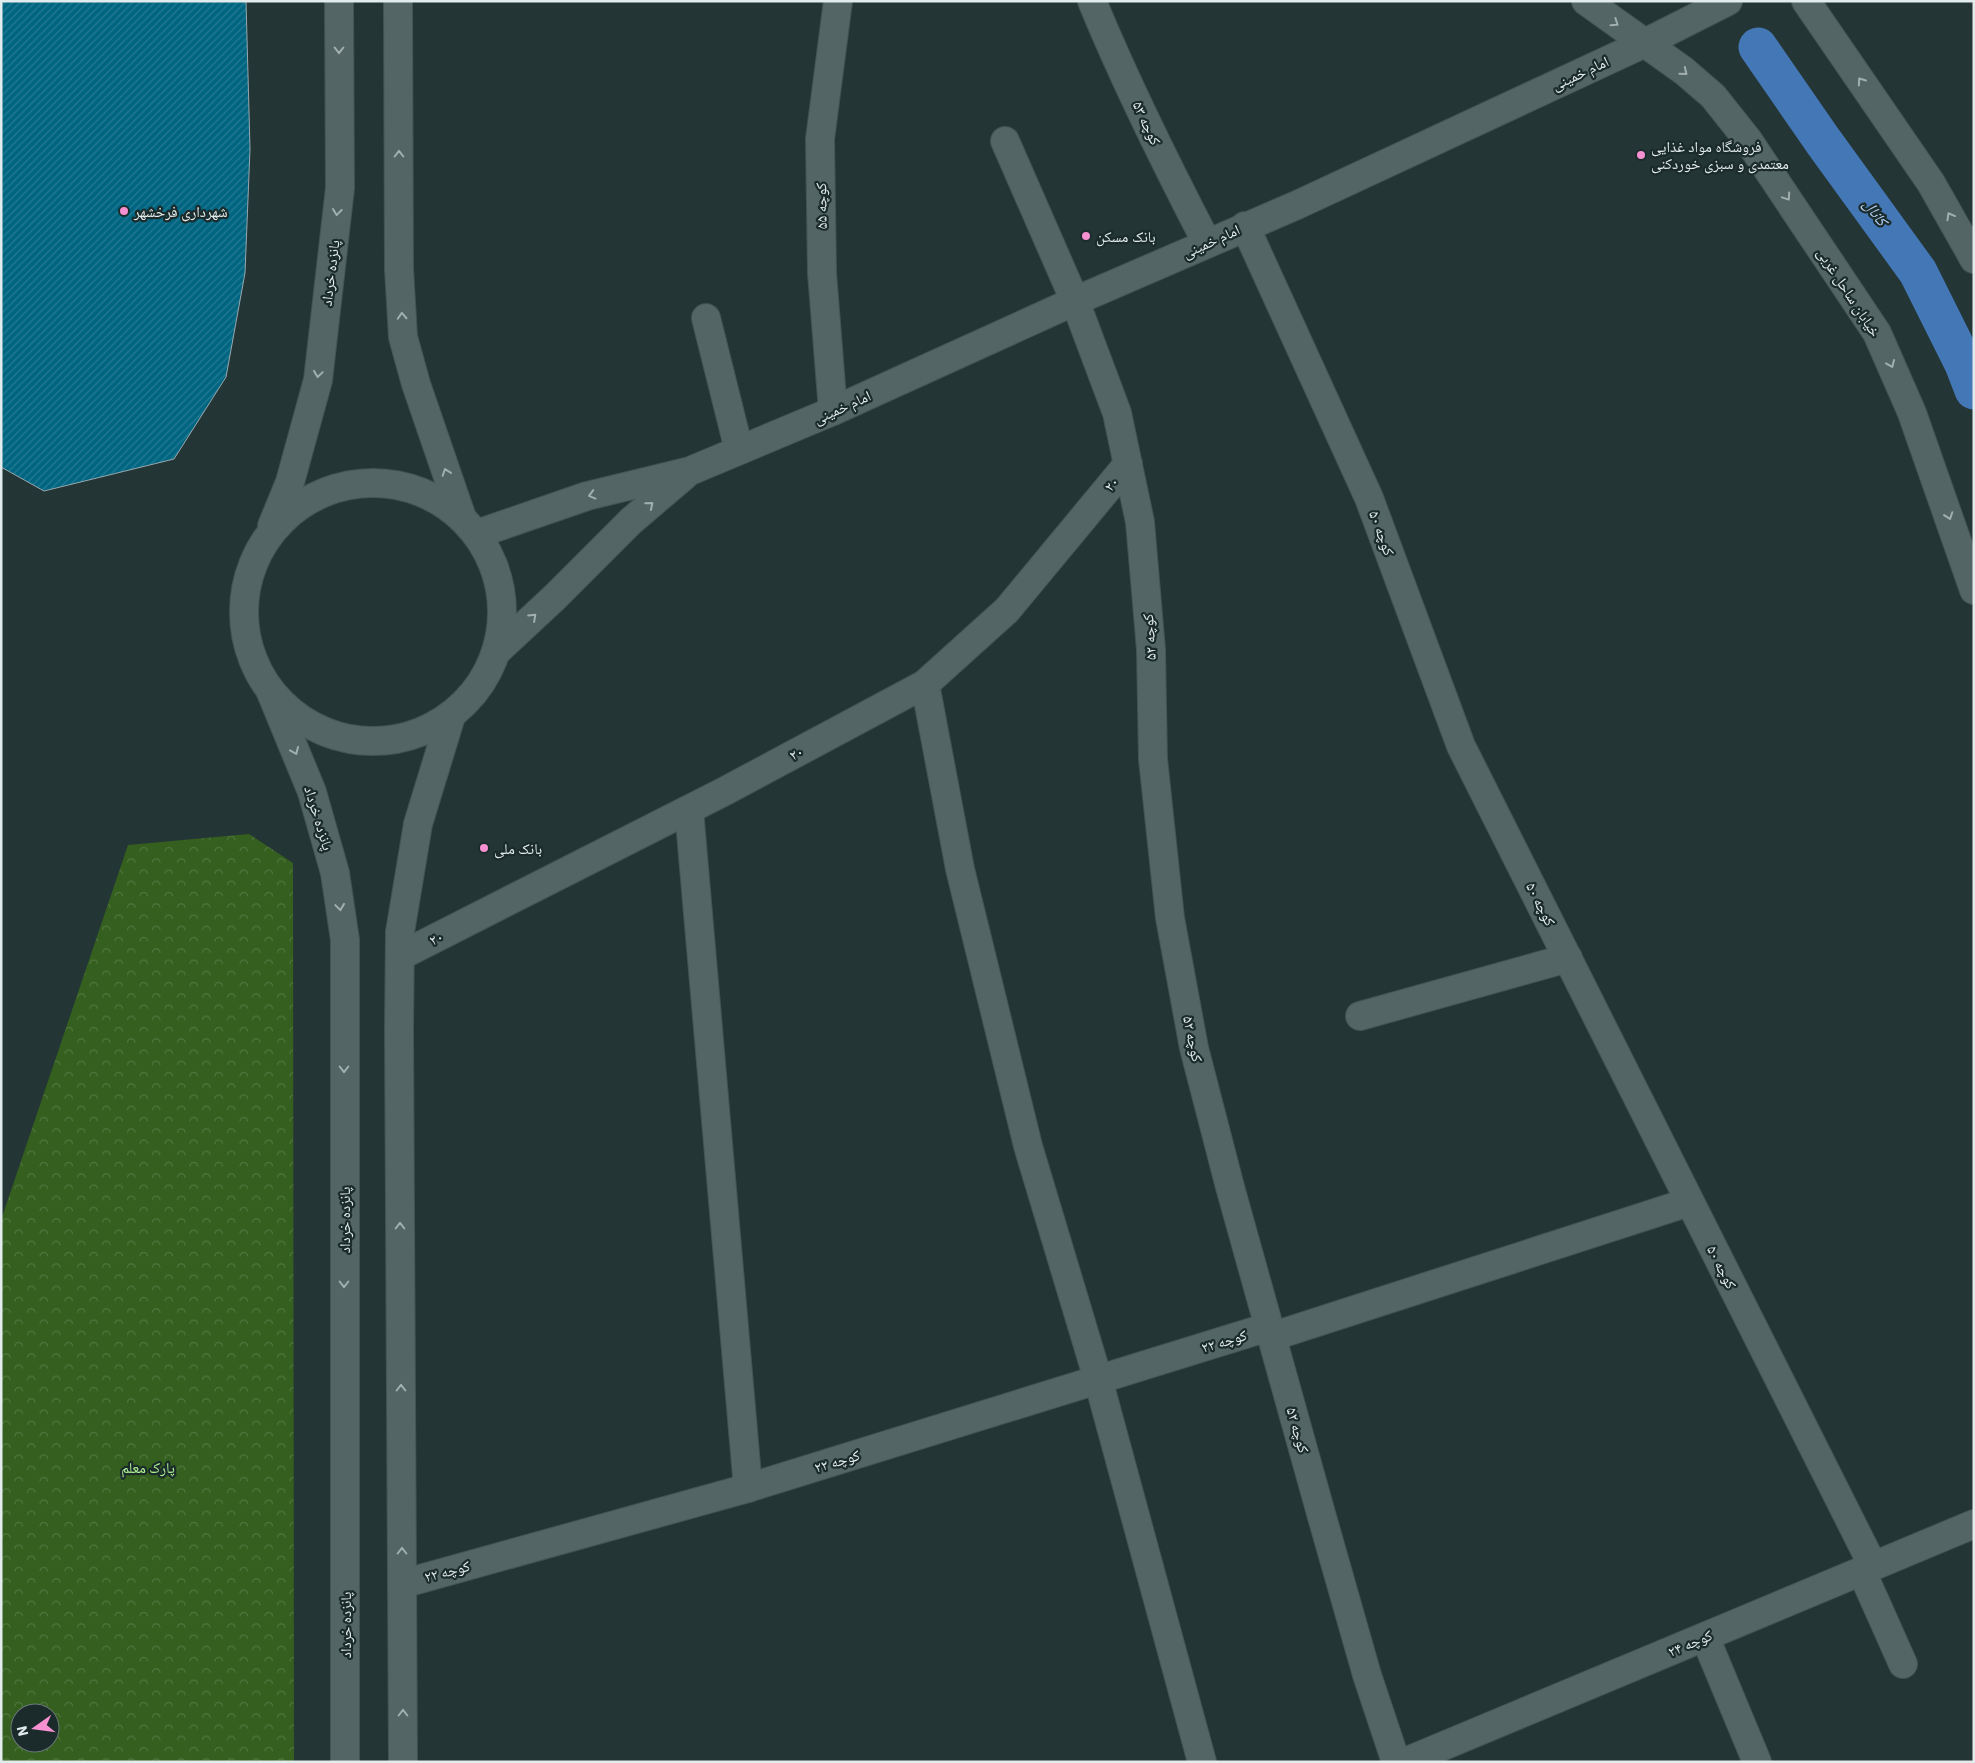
<svg xmlns="http://www.w3.org/2000/svg" width="1975" height="1763" viewBox="0 0 1975 1763" font-family="'IBM Plex Sans','Noto Naskh Arabic',sans-serif">
	<style>
		.forest { fill: url(#forest-crowns); fill-rule: evenodd }
		.lines { fill: none; stroke-linecap: round; stroke-linejoin: round }
		.canal { stroke: #4477b5; stroke-width: 39 }
		.building { fill: url(#building-hatch); stroke: #97a8af }
		.minor-casing { stroke: #445352; stroke-width: 30 }
		.tertiary-casing { stroke: #445352; stroke-width: 30 }
		.secondary-casing { stroke: #445352; stroke-width: 30 }
		.minor { stroke: #536565; stroke-width: 28 }
		.tertiary { stroke: #536565; stroke-width: 28 }
		.secondary { stroke: #536565; stroke-width: 28 }
		.oneway { stroke: #a2afaf }
		.poi-dot { fill: #f690d1; stroke: #1b2b2b; stroke-width: 2 }
		.labels { text-anchor: middle; dominant-baseline: central; stroke-width: 4.5; stroke-linejoin: round; paint-order: stroke }
		.street-label { font-size: 15px; fill: #e2ecec; stroke: #1b2b2b }
		.poi-label { font-size: 15px; fill: #e2ecec; stroke: #1b2b2b; text-anchor: start }
		.park-label { font-size: 15px; fill: #b0f393; stroke: #1b2b2b }
		.water-label { font-size: 16px; font-style: italic; fill: #b3cff1; stroke: #1b2b2b }
	</style>
	<defs>
		<pattern id="forest-crowns" width="20" height="18" patternUnits="userSpaceOnUse" patternTransform="scale(1.25)"><rect width="20" height="18" fill="#345f1e"/><path d="M2 6a3 3 0 1 1 6 0M12 15a3 3 0 1 1 6 0" fill="none" stroke="#51763f"/></pattern>
		<pattern id="building-hatch" width="6" height="6" patternUnits="userSpaceOnUse" patternTransform="scale(1.25)"><rect width="6" height="6" fill="#006581"/><path d="M-1 1l2-2M0 6l6-6M5 7l2-2" fill="none" stroke="#257b93"/></pattern>
	</defs>
	<rect width="100%" height="100%" fill="#243535"/>
	<path class="forest" d="M249,834L293,863L294,1762H1V1220L128,845ZM20,1713H50V1743H20Z"/>
	<g class="lines">
		<path class="canal" d="M1758,47L1823,141L1918,272L1964,364L1974,390"/>
	</g>
	<path class="building" d="M1,1H246L250,149L245,273L226,377L174,459L44,491L1,467Z"/>
	<g class="lines">
		<g class="minor-casing">
			<g id="minor">
				<path d="M1092,1C1126,84 1166,164 1207,243"/>
				<path d="M1005,141L1075,301L1117,413L1140,522L1151,650L1153,759L1170,918L1194,1048L1230,1187L1322,1517L1367,1675L1396,1762"/>
				<path d="M1245,226L1369,498L1461,746L1873,1566"/>
				<path d="M706,318L739,450"/>
				<path d="M833,411L822,273L820,139L838,1"/>
				<path d="M925,684L960,869L1028,1146L1098,1379L1202,1762"/>
				<path d="M689,810L748,1488"/>
				<path d="M400,956L725,791L925,684L1007,610L1128,464"/>
				<path d="M1360,1016L1568,958"/>
				<path d="M1271,1337L1689,1202"/>
				<path d="M1862,1572L1903,1664"/>
				<path d="M402,1584L748,1488L1268,1327"/>
				<path d="M1705,1637L1757,1762"/>
			</g>
		</g>
		<g class="tertiary-casing">
			<g id="tertiary">
				<path d="M1586,1L1684,71L1713,96L1748,140L1877,333L1912,413L1974,590"/>
				<path d="M1806,1L1931,183L1974,259"/>
				<path d="M1405,1762L1974,1524"/>
			</g>
		</g>
		<g class="secondary-casing">
			<g id="secondary">
				<path d="M398,1L399,269L403,337L416,384L462,518"/>
				<circle cx="373" cy="612" r="129"/>
				<path d="M272,526L290,482L318,380L340,188L339,1"/>
				<path d="M477,534L587,496L690,471L833,411L1075,301L1297,205L1645,43L1728,1"/>
				<path d="M497,651L555,597L631,521L685,475"/>
				<path d="M270,690L312,792L335,873L345,940V1762"/>
				<path d="M403,1762L399,1030L400,932L418,824L451,716"/>
			</g>
		</g>
		<use href="#minor" class="minor"/>
		<use href="#tertiary" class="tertiary"/>
		<use href="#secondary" class="secondary"/>
	</g>
	<defs><path id="oneway-chevron" d="M-2-3.5L2.5 0L-2 3.5" fill="none" stroke-width="1.6" stroke-linecap="round" stroke-linejoin="round" transform="scale(1.25)"/></defs>
	<g class="oneway">
		<use href="#oneway-chevron" transform="translate(1615 23) rotate(34)"/>
		<use href="#oneway-chevron" transform="translate(339 50) rotate(90)"/>
		<use href="#oneway-chevron" transform="translate(1684 72) rotate(39)"/>
		<use href="#oneway-chevron" transform="translate(1861 81) rotate(-125)"/>
		<use href="#oneway-chevron" transform="translate(399 154) rotate(-90)"/>
		<use href="#oneway-chevron" transform="translate(1787 197) rotate(56)"/>
		<use href="#oneway-chevron" transform="translate(337 212) rotate(97)"/>
		<use href="#oneway-chevron" transform="translate(1950 216) rotate(-119)"/>
		<use href="#oneway-chevron" transform="translate(402 316) rotate(-93)"/>
		<use href="#oneway-chevron" transform="translate(1891 364) rotate(67)"/>
		<use href="#oneway-chevron" transform="translate(318 374) rotate(98)"/>
		<use href="#oneway-chevron" transform="translate(446 472) rotate(-109)"/>
		<use href="#oneway-chevron" transform="translate(592 495) rotate(165)"/>
		<use href="#oneway-chevron" transform="translate(650 505) rotate(-40)"/>
		<use href="#oneway-chevron" transform="translate(1949 516) rotate(71)"/>
		<use href="#oneway-chevron" transform="translate(533 617) rotate(-43)"/>
		<use href="#oneway-chevron" transform="translate(295 751) rotate(67)"/>
		<use href="#oneway-chevron" transform="translate(340 907) rotate(82)"/>
		<use href="#oneway-chevron" transform="translate(344 1069) rotate(90)"/>
		<use href="#oneway-chevron" transform="translate(400 1226) rotate(-90)"/>
		<use href="#oneway-chevron" transform="translate(344 1284) rotate(90)"/>
		<use href="#oneway-chevron" transform="translate(401 1388) rotate(-90)"/>
		<use href="#oneway-chevron" transform="translate(402 1551) rotate(-90)"/>
		<use href="#oneway-chevron" transform="translate(403 1713) rotate(-90)"/>
	</g>
	<g class="poi-dot">
		<circle cx="1641" cy="155" r="5"/>
		<circle cx="124" cy="211" r="5"/>
		<circle cx="1086" cy="236" r="5"/>
		<circle cx="484" cy="848" r="5"/>
	</g>
	<g class="labels">
		<g class="street-label">
			<text transform="translate(1580 73) rotate(-25)">امام خمینی</text>
			<text transform="translate(1147 123) rotate(65)">کوچه ۵۳</text>
			<text transform="translate(821 206) rotate(-91)">کوچه ۵۵</text>
			<text transform="translate(1211 241) rotate(-24)">امام خمینی</text>
			<text transform="translate(330 273) rotate(-83)">پانزده خرداد</text>
			<text transform="translate(1849 292) rotate(57)">خیابان ساحل غربی</text>
			<text transform="translate(842 407) rotate(-24)">امام خمینی</text>
			<text transform="translate(1111 484) rotate(-50)">۲۰</text>
			<text transform="translate(1382 533) rotate(70)">کوچه ۵۰</text>
			<text transform="translate(1149 637) rotate(-94)">کوچه ۵۲</text>
			<text transform="translate(796 753) rotate(-28)">۲۰</text>
			<text transform="translate(319 818) rotate(73)">پانزده خرداد</text>
			<text transform="translate(1541 904) rotate(63)">کوچه ۵۰</text>
			<text transform="translate(436 938) rotate(-27)">۲۰</text>
			<text transform="translate(1193 1039) rotate(78)">کوچه ۵۲</text>
			<text transform="translate(344 1220) rotate(-90)">پانزده خرداد</text>
			<text transform="translate(1722 1267) rotate(63)">کوچه ۵۰</text>
			<text transform="translate(1224 1341) rotate(-17)">کوچه ۲۲</text>
			<text transform="translate(1298 1430) rotate(74)">کوچه ۵۲</text>
			<text transform="translate(837 1461) rotate(-17)">کوچه ۲۲</text>
			<text transform="translate(447 1571) rotate(-15)">کوچه ۲۲</text>
			<text transform="translate(345 1625) rotate(-90)">پانزده خرداد</text>
			<text transform="translate(1690 1643) rotate(-23)">کوچه ۲۴</text>
		</g>
		<g class="poi-label">
			<text x="1651" y="146">فروشگاه مواد غذایی<tspan x="1651" dy="17">معتمدی و سبزی خوردکنی</tspan></text>
			<text x="134" y="211">شهرداری فرخشهر</text>
			<text x="1096" y="236">بانک مسکن</text>
			<text x="494" y="848">بانک ملی</text>
		</g>
		<g class="park-label">
			<text x="148" y="1467">پارک معلم</text>
		</g>
		<g class="water-label">
			<text transform="translate(1876 212) rotate(54)">کانال</text>
		</g>
	</g>
	<rect width="1975" height="1763" fill="none" stroke="#e2ecec" stroke-width="5"/>
	<g transform="translate(35 1728) rotate(256)"><circle r="24" fill="#1b2b2b" stroke="#6b7878"/>
	<path d="M0-4L9 19L0 12L-9 19Z" fill="#f690d1"/>
	<text y="-8" font-size="14" font-weight="bold" text-anchor="middle" fill="#e2ecec">N</text>
	</g>
</svg>
